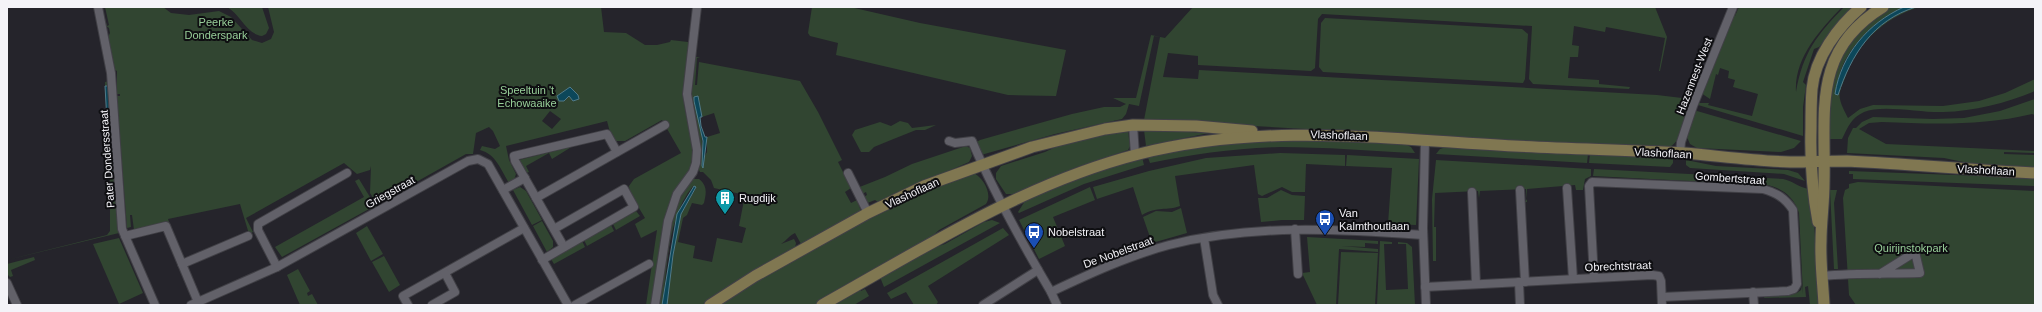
<svg xmlns="http://www.w3.org/2000/svg" width="2042" height="312" viewBox="0 0 2042 312" font-family="Arial,sans-serif">
	<style>
		.green { fill: #314531; fill-rule: evenodd }
		.water { fill: #0c475a; stroke: #527b89 }
		.lines { fill: none; stroke-linecap: round; stroke-linejoin: round }
		.street-casing { stroke: #414046; stroke-width: 10 }
		.secondary-casing { stroke: #414046; stroke-width: 13 }
		.street { stroke: #626169; stroke-width: 8 }
		.secondary { stroke: #807751; stroke-width: 11 }
		.labels { text-anchor: middle; dominant-baseline: central; stroke-width: 4; stroke-linejoin: round; paint-order: stroke }
		.park-label { font-size: 11px; fill: #98cf99; stroke: #0e0e11 }
		.street-label { font-size: 11px; fill: #f4f3f8; stroke: #0e0e11 }
		.poi-label { font-size: 11px; fill: #f4f3f8; stroke: #0e0e11; text-anchor: start }
	</style>
	<rect width="100%" height="100%" fill="#25242b"/>
	<g class="green">
		<path d="M102,7L107,26L109,25L105,7H163L171,13L189,15L219,11L231,17L252,40L262,43L271,39L274,32L268,7H601L604,32L626,33L645,45H657L670,42L671,40L688,42L690,43L684,104L693,150L692,164L689,172L674,194L667,211L651,305H646L657,230L641,238L635,224L645,218L630,193L629,186L634,179L681,153L662,120L625,141H615L611,136L607,121L506,146L509,160L516,174L514,180L509,183C501,170 496,154 480,150L482,146L495,149L500,146L493,131L489,127L476,133L473,154H466L377,204L370,193L371,166L370,170L357,174L344,163L246,218L253,232L249,234L240,204L168,219L169,222L134,230L132,215H130L131,227L127,228L117,100V96H120V94H117V71L115,70L108,37L110,33L109,28L106,26ZM550,111L561,119L552,129L542,121Z"/>
		<path d="M227,7H262L269,28L266,34L262,36C246,34 240,14 227,7Z"/>
		<path d="M812,7H850L920,23L1066,50L1056,96L1008,95L836,55L838,43L810,36L808,33Z"/>
		<path d="M1193,7H1655L1667,37L1660,71H1659L1665,38L1606,27L1605,32L1574,26L1572,45L1579,46L1578,57H1570L1568,78L1599,80V84L1630,87L1629,89L1533,84L1529,79L1532,26L1322,14L1318,19L1315,68L1311,71L1198,65V56L1168,53L1163,77L1198,79L1199,70L1657,95L1682,98L1689,109C1684,123 1681,145 1665,149L1144,120L1160,37L1154,36L1139,106L1129,104L1126,114L1122,119L1055,134L981,155L975,143L980,140L1072,114L1104,107H1120L1126,104L1113,98H1136L1151,35L1165,38Z"/>
		<path d="M1734,7H1737L1735,16L1739,7H1842C1820,30 1794,58 1796,92C1803,52 1817,35 1844,7H1856L1819,47L1814,49L1803,82L1806,85L1803,107V136L1698,105V103H1709L1708,105L1752,116L1758,94L1733,87L1735,80L1728,78L1729,71L1720,68L1718,75L1716,74L1710,99L1701,93Z"/>
		<path d="M1888,7H1904C1873,21 1833,58 1838,95C1849,61 1865,31 1899,14C1905,11 1912,7 1919,7C1884,18 1857,43 1845,78C1843,83 1838,93 1840,99C1841,105 1845,112 1848,118L1860,109L1873,105L1943,106L1979,101L2005,93L2035,79V91C2006,103 1975,111 1943,112C1922,113 1882,104 1864,112C1851,118 1848,127 1842,139H1827L1826,110L1839,59L1856,34Z"/>
		<path d="M1325,18L1522,29L1528,34L1525,79L1523,83L1323,72L1319,67L1321,23Z"/>
		<path d="M695,57H700L697,58L695,85H697L699,62L800,81L818,112L842,160L838,162L851,188L845,192L851,203L857,200L861,211L801,244L795,233C790,235 787,240 781,244L794,239L796,243L795,248L721,292L702,305H667L673,255L681,214L696,188L693,186C667,218 668,265 662,305H659L671,224L679,199L692,179H699C708,186 706,194 704,203L702,205L692,203L687,215L683,218L678,242L695,246L693,258L712,262L717,238L742,243L746,228L739,226L745,195L714,188L711,180L703,172H700L698,168L701,156L691,100ZM698,96L702,117L714,113L720,133L707,137V152L703,159L701,129L694,101V97Z"/>
		<path d="M109,81L119,233L7,260L107,235L110,231V175L113,174L108,87L105,86V82Z"/>
		<path d="M2035,99V115L2032,114C1982,126 1933,124 1882,122L1869,123L1859,129L1886,144L2035,151V153L2004,152V154L2035,155V168L1973,164L1944,158L1847,153L1848,138L1853,128H1856L1862,122L1873,117L1933,119L1964,118L2000,111Z"/>
		<path d="M1697,111L1801,141L1794,148L1781,152L1697,148L1690,144L1686,135L1695,112Z"/>
		<path d="M900,121L908,123L912,128L936,125L925,130H916L891,140L874,147L869,152H861L852,135L855,130L880,122L891,126Z"/>
		<path d="M1144,130L1209,133L1146,146Z"/>
		<path d="M1128,131L1130,146L1128,150L1077,167L1016,194H1006L996,179V173L1001,166L1045,152L1064,143L1082,137Z"/>
		<path d="M1318,139L1405,144L1411,147L1415,153C1370,151 1325,147 1280,147C1236,148 1193,154 1150,163L1147,155L1210,143Z"/>
		<path d="M573,146L552,159L549,153L526,166L529,172L526,173L519,160Z"/>
		<path d="M966,146L970,148L972,156L969,162L878,202L875,200L865,204L862,198L867,195L866,192L860,195L857,188L885,177L912,164Z"/>
		<path d="M1446,147L1588,154L1587,163L1436,154L1440,149Z"/>
		<path d="M1280,153L1345,155V166L1306,164L1305,192H1292L1282,187L1262,196L1258,194L1254,165L1175,176L1180,206C1167,211 1157,206 1142,215L1133,187L1097,199L1093,187L1149,171L1206,158Z"/>
		<path d="M1590,154L1673,159V163L1670,167L1589,163Z"/>
		<path d="M1347,155L1419,159L1416,225L1388,224L1392,168L1346,166Z"/>
		<path d="M1142,157L1144,165L1084,184L1019,213L1018,212L1025,201L1076,178Z"/>
		<path d="M1436,160L1591,169V176L1585,179L1583,190H1576L1575,185L1527,189V202H1525L1527,199L1526,189L1480,191L1479,198L1478,191L1435,193L1434,227H1436V261H1433L1432,199Z"/>
		<path d="M1686,160L1716,166L1788,170L1798,173L1805,181L1784,174L1690,168L1686,165Z"/>
		<path d="M1594,169L1783,179C1793,181 1800,188 1809,189L1813,204L1819,305H1810L1808,286L1805,287L1806,297L1764,298L1765,296L1797,293L1801,290L1802,285L1803,294L1799,213C1794,197 1782,188 1767,185L1593,176Z"/>
		<path d="M1849,171L2035,178V186L1853,179V174H1849Z"/>
		<path d="M974,173C983,178 993,194 986,204L939,230L923,245L816,305H719C785,263 853,226 923,191L925,194L926,193L925,190Z"/>
		<path d="M359,179L376,207L370,210L369,209L282,257L275,247L364,197L355,181Z"/>
		<path d="M1858,182L2035,191V305H1856L1849,295L1843,198L1845,190L1849,188V184Z"/>
		<path d="M520,187L526,191L542,220L532,225L513,190Z"/>
		<path d="M1090,187L1095,200L1053,217L1065,246L1039,259L1019,220Z"/>
		<path d="M1281,190L1292,195L1305,196L1304,220H1282L1261,222L1258,198H1267Z"/>
		<path d="M1830,190H1837L1834,203L1838,269H1834Z"/>
		<path d="M1181,208L1187,233L1152,243L1143,217L1156,211L1172,212Z"/>
		<path d="M636,211L640,216L616,230L613,224Z"/>
		<path d="M992,220L1000,223L884,287L880,277L922,251L945,244L984,222Z"/>
		<path d="M542,221L553,241V247L547,252L533,226Z"/>
		<path d="M611,225L614,231L587,246L584,240Z"/>
		<path d="M367,226L383,254L371,261L356,233Z"/>
		<path d="M1003,228L1009,235L928,286L938,302L936,305H914L906,292L891,299L887,293Z"/>
		<path d="M1307,237L1378,241V244L1365,243V247L1341,246L1378,249V252L1339,249L1336,305H1317L1302,273L1310,272Z"/>
		<path d="M119,238L143,293L119,304L93,244Z"/>
		<path d="M582,241L585,247L554,264L551,259Z"/>
		<path d="M1380,241L1392,242V244H1384L1386,290L1408,289L1406,244H1398V242L1407,243L1412,247L1415,305H1377Z"/>
		<path d="M1341,252L1378,253L1375,305H1338Z"/>
		<path d="M384,256L400,285L389,292L372,262Z"/>
		<path d="M34,257L35,260L11,270L13,276L10,277L7,274V264Z"/>
		<path d="M298,269L310,291L307,293L308,296L312,294L318,305H300L287,275Z"/>
		<path d="M859,288L861,291L865,289L869,296L854,305H828Z"/>
	</g>
	<g class="water">
		<path d="M1904,7H1916C1873,20 1851,55 1838,95L1835,94C1841,55 1868,23 1904,7Z"/>
		<path d="M105,86H108L113,175H110Z"/>
		<path d="M570,87L578,95L579,99L573,101L569,96L564,101H559L557,96Z"/>
		<path d="M698,96L702,117H700L701,126L705,137H707L703,168L702,166L703,141L694,101V97Z"/>
		<path d="M694,186L696,187L681,214L673,255L667,305H662L677,214Z"/>
	</g>
	<g class="lines">
		<g class="street-casing">
			<g id="street">
				<path d="M98,7L111,73L122,229L155,305"/>
				<path d="M1133,125L1135,155"/>
				<path d="M1425,140L1423,228L1426,305"/>
				<path d="M949,141L955,143L972,141C994,193 1022,243 1051,292C1089,274 1128,256 1169,245C1253,224 1338,229 1423,235"/>
				<path d="M1680,153L1681,142L1693,106L1733,7"/>
				<path d="M848,173L868,213"/>
				<path d="M1567,188L1573,279"/>
				<path d="M503,190L525,178"/>
				<path d="M1520,190L1525,282"/>
				<path d="M1472,192L1476,284"/>
				<path d="M536,198L665,125"/>
				<path d="M1295,229L1298,274"/>
				<path d="M125,236L166,226L198,302"/>
				<path d="M1204,238L1213,295L1218,305"/>
				<path d="M564,247L515,161L514,156L607,134L617,152"/>
				<path d="M542,260L634,207L624,189L554,229"/>
				<path d="M182,264L248,236"/>
				<path d="M277,267L258,230V224L347,173"/>
				<path d="M1822,276C1855,273 1887,274 1920,273L1915,252L1880,274"/>
				<path d="M1594,278L1589,186L1592,182L1763,189C1777,193 1785,198 1793,210L1797,284L1794,289L1788,291L1662,297"/>
				<path d="M1519,282L1520,305"/>
				<path d="M7,283L17,305"/>
				<path d="M1425,287L1652,275L1659,276L1661,281L1662,305"/>
				<path d="M1051,292L1057,305"/>
				<path d="M1753,292L1754,305"/>
				<path d="M191,305L277,267L468,161L478,159L488,164L568,305"/>
				<path d="M408,305L403,296L524,228"/>
				<path d="M432,305L455,292L445,273"/>
				<path d="M575,305L649,264"/>
				<path d="M655,305L668,221L677,194L693,172L696,163L697,150L687,94L697,7"/>
				<path d="M983,305L1038,270"/>
			</g>
		</g>
		<g class="secondary-casing">
			<g id="secondary">
				<path d="M1818,222C1812,190 1810,160 1811,128C1811,115 1811,102 1812,89C1815,57 1838,27 1861,7"/>
				<path d="M710,305L755,276L868,213L924,186L1032,147L1105,129L1133,125L1196,126L1252,131"/>
				<path d="M822,305C924,248 1025,183 1139,154C1266,122 1386,139 1514,146C1571,149 1627,150 1684,153C1719,156 1755,161 1790,162C1809,162 1828,161 1847,161C1910,164 1972,170 2035,173"/>
				<path d="M1824,305C1823,284 1820,262 1821,241C1821,222 1824,203 1824,183C1826,112 1811,51 1883,7"/>
			</g>
		</g>
		<use href="#street" class="street"/>
		<use href="#secondary" class="secondary"/>
	</g>
	<defs>
		<g id="building-pin" transform="scale(1)"><path d="M0 17L-7.5 6A9.5 9.5 0 1 1 7.5 6Z" fill="#0f9aa8" stroke="#0e0e11"/><path d="M-4-6H4V6H1V3H-1V6H-4ZM-2.5-4.3h1.7v1.8h-1.7ZM.8-4.3h1.7v1.8H.8ZM-2.5-1h1.7V.8h-1.7ZM.8-1h1.7V.8H.8Z" fill="#fff"/></g>
		<g id="bus-pin" transform="scale(1)"><path d="M0 17L-7.5 6A9.5 9.5 0 1 1 7.5 6Z" fill="#1a4fb4" stroke="#0e0e11"/><path d="M-5-6H5V4H4V6H2V4H-2V6H-4V4H-5ZM-3.5-4V0h7V-4ZM-3.5 1.2v1.5H-2V1.2ZM2 1.2v1.5H3.5V1.2Z" fill="#fff"/></g>
	</defs>
	<g fill-rule="evenodd">
		<use href="#building-pin" x="725" y="198"/>
		<use href="#bus-pin" x="1325" y="219"/>
		<use href="#bus-pin" x="1034" y="232"/>
	</g>
	<g class="labels">
		<g class="park-label">
			<text x="216" y="22">Peerke<tspan x="216" dy="13">Donderspark</tspan></text>
			<text x="527" y="90">Speeltuin 't<tspan x="527" dy="13">Echowaaike</tspan></text>
			<text x="1911" y="248">Quirijnstokpark</text>
		</g>
		<g class="street-label">
			<text transform="translate(1694 76) rotate(-69)">Hazennest-West</text>
			<text transform="translate(1339 135) rotate(2)">Vlashoflaan</text>
			<text transform="translate(1663 153) rotate(3)">Vlashoflaan</text>
			<text transform="translate(107 159) rotate(-94)">Pater Dondersstraat</text>
			<text transform="translate(1986 170) rotate(3)">Vlashoflaan</text>
			<text transform="translate(1730 178) rotate(4)">Gombertstraat</text>
			<text transform="translate(390 192) rotate(-29)">Griegstraat</text>
			<text transform="translate(912 193) rotate(-25)">Vlashoflaan</text>
			<text transform="translate(1118 252) rotate(-20)">De Nobelstraat</text>
			<text transform="translate(1618 266) rotate(-2)">Obrechtstraat</text>
		</g>
		<g class="poi-label">
			<text x="739" y="198">Rugdijk</text>
			<text x="1339" y="213">Van<tspan x="1339" dy="13">Kalmthoutlaan</tspan></text>
			<text x="1048" y="232">Nobelstraat</text>
		</g>
	</g>
	<rect width="2042" height="312" fill="none" stroke="#f4f3f8" stroke-width="16"/>
</svg>
